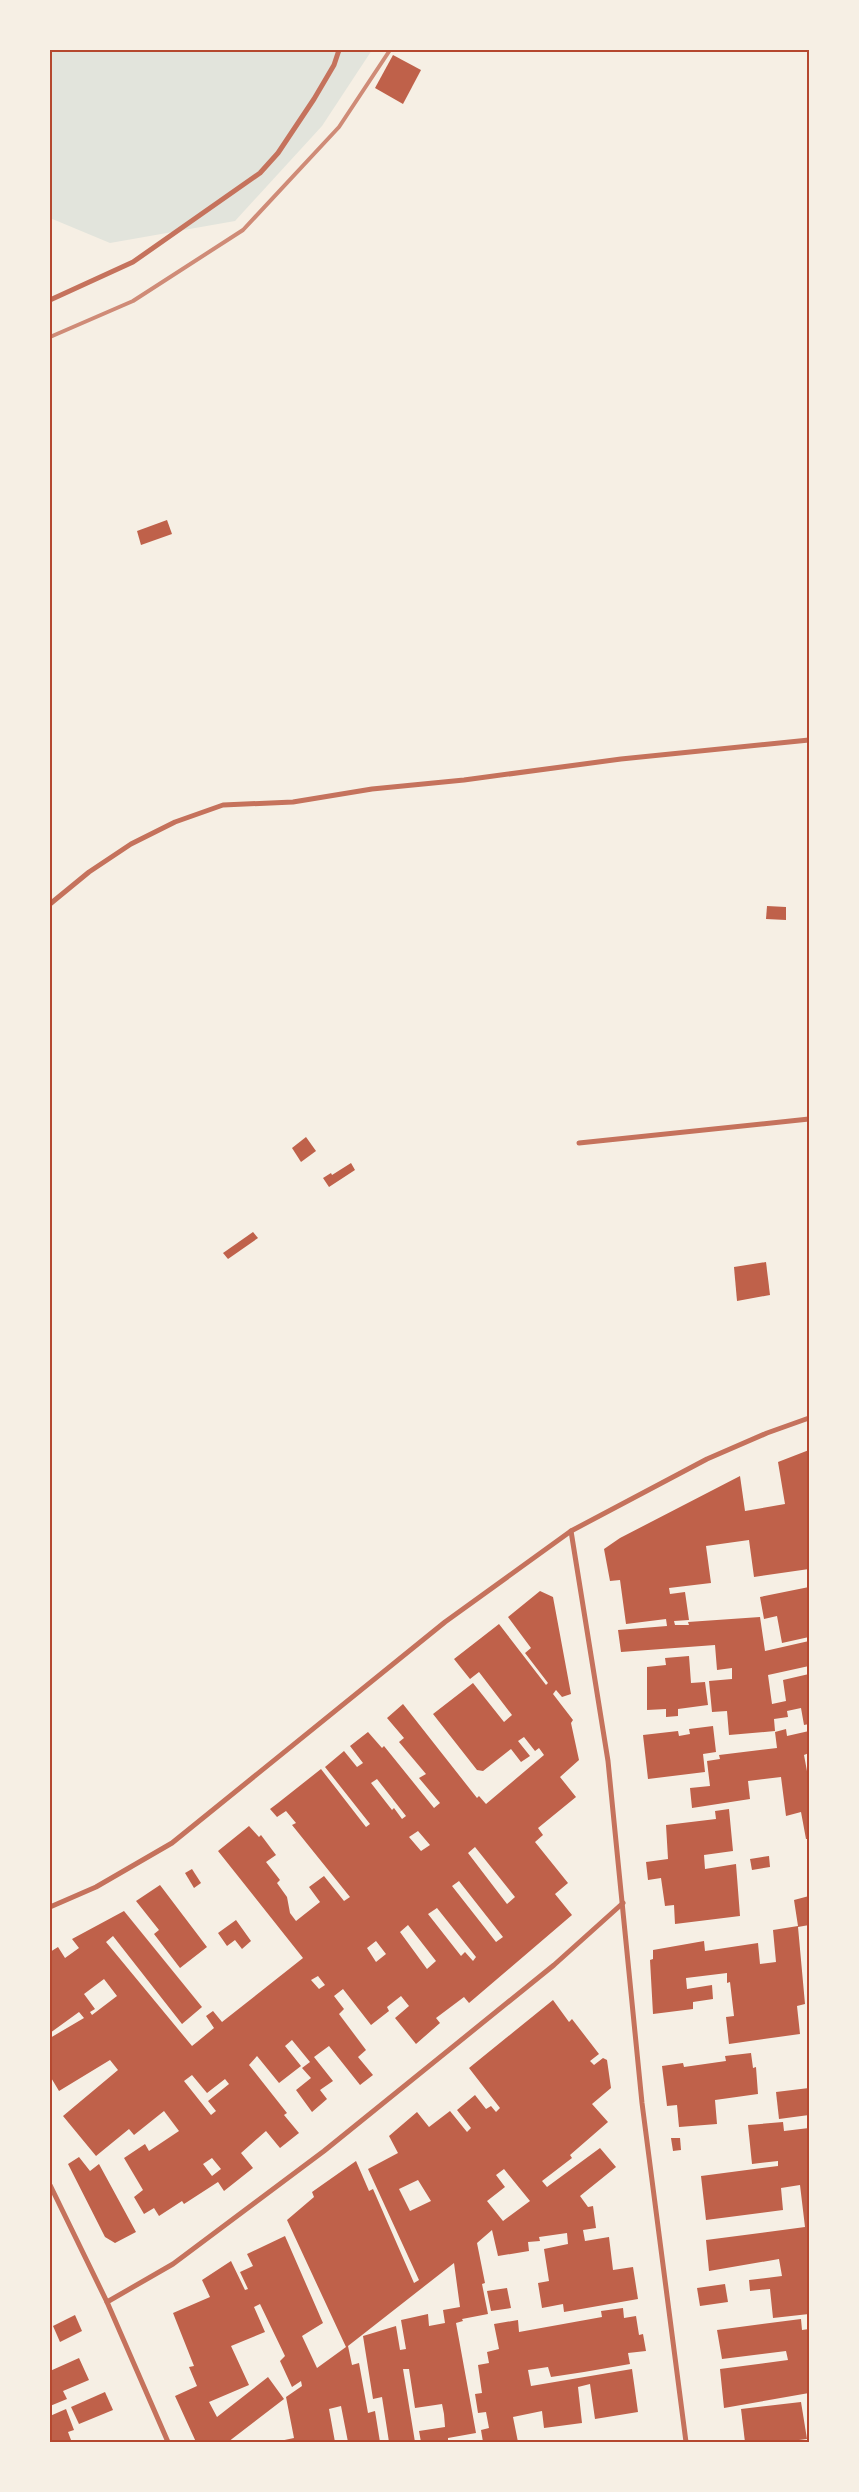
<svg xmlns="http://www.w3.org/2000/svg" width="859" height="2492" viewBox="0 0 859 2492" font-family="Inter,sans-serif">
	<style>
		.green { fill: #e2e4dc }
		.building { fill: #bf614a; fill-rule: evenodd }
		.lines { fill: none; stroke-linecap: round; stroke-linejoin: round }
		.minor { stroke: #c5725c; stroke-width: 5 }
		.rail { stroke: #cf8b77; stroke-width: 4 }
		.neatline { fill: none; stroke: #b5482f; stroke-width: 2 }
	</style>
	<rect width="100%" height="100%" fill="#f6efe4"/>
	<path class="green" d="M50,50H372L322,126L235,221L110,243L50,218Z"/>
	<g class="building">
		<path d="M393,55L421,70L403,104L375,88Z"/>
		<path d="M167,520L172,534L141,545L137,531Z"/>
		<path d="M767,906L786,907V920L766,919Z"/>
		<path d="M306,1137L316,1151L301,1162L292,1148Z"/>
		<path d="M351,1163L355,1170L329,1187L323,1178L331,1173L332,1175Z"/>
		<path d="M253,1232L258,1238L228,1259L223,1253Z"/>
		<path d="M766,1262L770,1295L737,1301L734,1267Z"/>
		<path d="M809,1450V1569L754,1577L749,1540L706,1546L711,1583L669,1588L670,1594L685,1592L689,1620L674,1621L675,1625H689L688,1622L760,1617L765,1651L809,1641V1666L768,1675L772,1704L786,1701L783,1680L809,1674V1724L804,1725L801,1708L787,1711L788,1717L774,1719L775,1731L729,1735L727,1711L712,1712L709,1681L732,1679V1668L717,1670L715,1645L621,1652L618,1630L667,1626L666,1619L626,1624L620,1580L610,1581L604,1549L620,1538L740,1476L745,1511L785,1504L778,1462Z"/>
		<path d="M809,1587V1637L782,1643L777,1616L764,1619L760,1597Z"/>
		<path d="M540,1591L553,1597L571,1694L562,1697L556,1690L553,1694L573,1720L571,1723L579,1760L560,1777L576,1797L538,1828L543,1835L535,1842L568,1883L555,1894L572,1915L469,2003L464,1997L436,2018L440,2023L416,2044L395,2018L409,2006L401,1996L387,2007L389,2011L371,2025L343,1989L334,1996L344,2009L339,2014L366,2050L358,2057L373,2075L360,2085L329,2046L314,2057L333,2081L320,2090L327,2099L312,2112L296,2090L311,2078L302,2068L310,2062L292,2040L285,2046L301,2066L279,2083L257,2056L249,2065L287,2113L284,2115L299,2133L280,2148L266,2131L241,2153L253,2168L224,2191L218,2182L184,2204L182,2201L159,2216L154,2208L144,2214L134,2197L143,2190L124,2158L145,2144L149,2151L179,2131L164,2111L134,2135L129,2129L96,2156L63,2116L118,2070L110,2060L59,2091L50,2076V2038L84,2018L79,2012L50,2033V1952L58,1947L65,1958L79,1948L72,1939L124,1911L202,2007L182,2024L113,1936L106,1942L192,2046L197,2042L214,2028L206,2016L213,2011L222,2022L303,1958L218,1851L249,1826L259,1837L261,1835L276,1855L266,1862L280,1880L277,1883L287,1897L290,1913L296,1921L320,1902L309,1887L324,1876L344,1901L350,1897L292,1825L296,1823L286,1811L277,1817L270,1809L278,1803L321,1769L366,1827L370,1824L325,1767L344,1751L357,1767L363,1763L350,1746L368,1732L382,1748L384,1746L434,1808L440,1803L419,1778L426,1774L399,1742L404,1738L387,1718L403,1704L477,1798L479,1796L486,1804L544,1755L539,1748L535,1751L524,1737L518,1741L530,1756L521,1762L511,1749L483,1771L477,1770L433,1714L473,1683L504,1722L512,1715L479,1672L470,1679L454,1659L499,1624L546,1685L548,1683L525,1653L531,1648L508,1617ZM377,1779L406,1816L402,1819L394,1808L392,1810L371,1783ZM418,1831L430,1845L421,1851L409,1837ZM475,1847L515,1897L507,1904L468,1853ZM459,1881L503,1937L496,1942L452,1886ZM437,1908L476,1957L473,1961L465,1952L461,1956L428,1914ZM408,1925L436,1961L427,1969L400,1932ZM376,1941L386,1954L376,1962L367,1948ZM318,1976L325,1985L319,1989L311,1980ZM104,1979L117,1996L92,2015L90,2012L95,2009L84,1994ZM192,2075L207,2093L225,2079L229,2084L208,2101L216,2111L211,2115L184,2081ZM212,2158L221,2169L212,2176L203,2164Z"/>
		<path d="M689,1656L691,1683L705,1682L708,1705L678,1709V1716L666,1717V1709L647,1710V1667L666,1665L665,1658Z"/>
		<path d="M713,1726L716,1752L703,1754L705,1772L648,1779L643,1735L678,1731L679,1736L690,1734L689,1729Z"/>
		<path d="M786,1729L787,1736L809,1731V1753L804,1755L809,1782V1839H806L801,1812L786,1816L781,1777L748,1781L750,1799L692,1808L690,1788L710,1786L707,1761L720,1759L719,1755L777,1748L775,1732Z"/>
		<path d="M729,1809L733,1851L704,1855L705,1869L736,1864L740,1916L675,1924L674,1905L665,1906L661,1878L648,1880L646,1862L668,1859L666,1825L716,1819L715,1811Z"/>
		<path d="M769,1856L770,1867L752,1870L750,1859Z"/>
		<path d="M192,1869L201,1883L194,1888L185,1873Z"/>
		<path d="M160,1885L207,1947L180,1968L154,1934L159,1930L136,1901Z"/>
		<path d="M809,1896V1925L798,1927L805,2004L797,2006L800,2034L729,2044L726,2017L734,2016L730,1982L727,1983V1973L686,1978L687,1989L712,1985L713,1999L693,2002V2009L653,2014L650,1960L653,1959V1950L704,1941L705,1951L758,1943L760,1964L776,1962L773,1930L798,1926L794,1900Z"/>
		<path d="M236,1920L251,1941L242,1949L235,1940L227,1946L218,1933Z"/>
		<path d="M553,2000L569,2022L572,2019L599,2054L590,2061L594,2065L603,2058L607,2060L611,2088L592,2104L608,2122L570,2155L572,2158L542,2181L547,2187L600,2148L616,2167L580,2196L588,2207L593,2206L596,2228L583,2230L585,2241L609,2237L613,2270L633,2267L638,2299L564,2312L563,2304L542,2308L538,2283L549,2281L544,2249L568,2244L567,2233L539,2237L540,2241L528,2242L529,2251L498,2256L492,2230L477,2243L485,2283L482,2284L488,2314L462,2319L463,2321L456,2323L476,2433L448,2438V2442H421L419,2431L445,2427L444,2414L442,2404L415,2408L409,2369H403L415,2442H389L382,2397L373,2399L363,2336L396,2326L400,2350L406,2349L401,2320L428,2314L429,2326L445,2323L443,2310L460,2307L454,2263L348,2346L352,2365L359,2363L368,2413L375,2411L380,2442H348L341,2406L329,2409L335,2442H275L294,2438L286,2397L302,2386L301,2381L292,2387L280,2361L285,2356L260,2304L254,2307L265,2332L231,2346L249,2385L209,2402L217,2417L268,2377L284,2399L228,2442H196L175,2396L197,2386L189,2367L194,2366L173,2313L210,2297L202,2280L231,2261L245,2290L248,2289L240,2272L253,2266L247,2254L285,2236L323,2323L302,2336L317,2368L346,2347L287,2220L314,2197L312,2192L356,2161L369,2191L373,2189L414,2283L419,2280L368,2169L398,2153L389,2136L417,2112L429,2127L450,2111L467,2132L471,2128L457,2110L475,2095L486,2109L491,2106L496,2112L500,2108L469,2068ZM504,2169L530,2201L503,2221L487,2201L505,2187L496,2175ZM418,2180L431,2201L410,2211L399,2189Z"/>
		<path d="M751,2053L753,2068L756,2067L758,2094L715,2100L717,2124L679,2127L677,2105L667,2106L662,2066L683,2063L684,2067L726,2061L725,2056Z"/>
		<path d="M809,2088V2115L779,2119L776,2092Z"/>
		<path d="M783,2122L784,2131L809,2128V2314L773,2318L770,2289L750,2291L749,2280L782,2276L779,2259L709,2271L706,2240L805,2227L800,2185L781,2188L783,2210L706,2220L701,2176L778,2166V2161L752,2164L748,2125Z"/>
		<path d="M671,2138H680L681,2150L673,2151Z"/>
		<path d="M79,2157L90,2171L99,2164L136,2232L115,2243L105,2237L68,2164Z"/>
		<path d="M725,2284L728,2302L700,2306L697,2288Z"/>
		<path d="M507,2288L511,2308L491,2311L487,2291Z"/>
		<path d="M623,2308L624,2318L636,2316L639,2335L643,2334L646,2351L628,2353L630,2364L584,2372L551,2377L548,2367L528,2370L531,2386L632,2369L638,2412L595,2419L590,2384L578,2387L582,2423L544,2428L542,2411L513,2417L518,2442H483L481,2430L489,2428L486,2412L478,2413L475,2394L482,2393L478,2365L489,2363L487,2352L499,2349L494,2324L518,2320L519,2332L602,2317L601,2311Z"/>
		<path d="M75,2315L82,2331L60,2342L53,2326Z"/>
		<path d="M801,2319L802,2330L809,2329V2393L724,2408L720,2369L788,2360L786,2351L722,2359L717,2330Z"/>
		<path d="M79,2358L89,2380L63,2391L67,2399L50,2406V2371Z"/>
		<path d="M105,2392L113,2410L79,2424L71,2407Z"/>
		<path d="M801,2402L807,2439L783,2442H745L741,2409Z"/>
		<path d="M66,2409L74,2430L68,2432L71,2440L50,2442V2416Z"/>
	</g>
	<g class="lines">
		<g class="minor">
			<path d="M50,300L133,262L260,173L278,153L314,99L334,65L339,50"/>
			<path d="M50,904L89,872L131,844L175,822L223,805L293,802L372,789L464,780L621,759L809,740"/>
			<path d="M579,1143L809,1119"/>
			<path d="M571,1531L608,1761L642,2103L686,2442"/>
			<path d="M50,1907L96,1887L172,1843L445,1622L571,1531L707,1459L767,1433L809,1418"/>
			<path d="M50,2185L107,2302L168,2442"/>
			<path d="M107,2302L173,2264L324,2151L554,1965L623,1903"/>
		</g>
		<path class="rail" d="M50,337L133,301L243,230L339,127L390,50"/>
	</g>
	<rect width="859" height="2492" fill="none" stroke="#f6efe4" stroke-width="102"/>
	<rect x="51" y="51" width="757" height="2390" class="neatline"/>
</svg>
